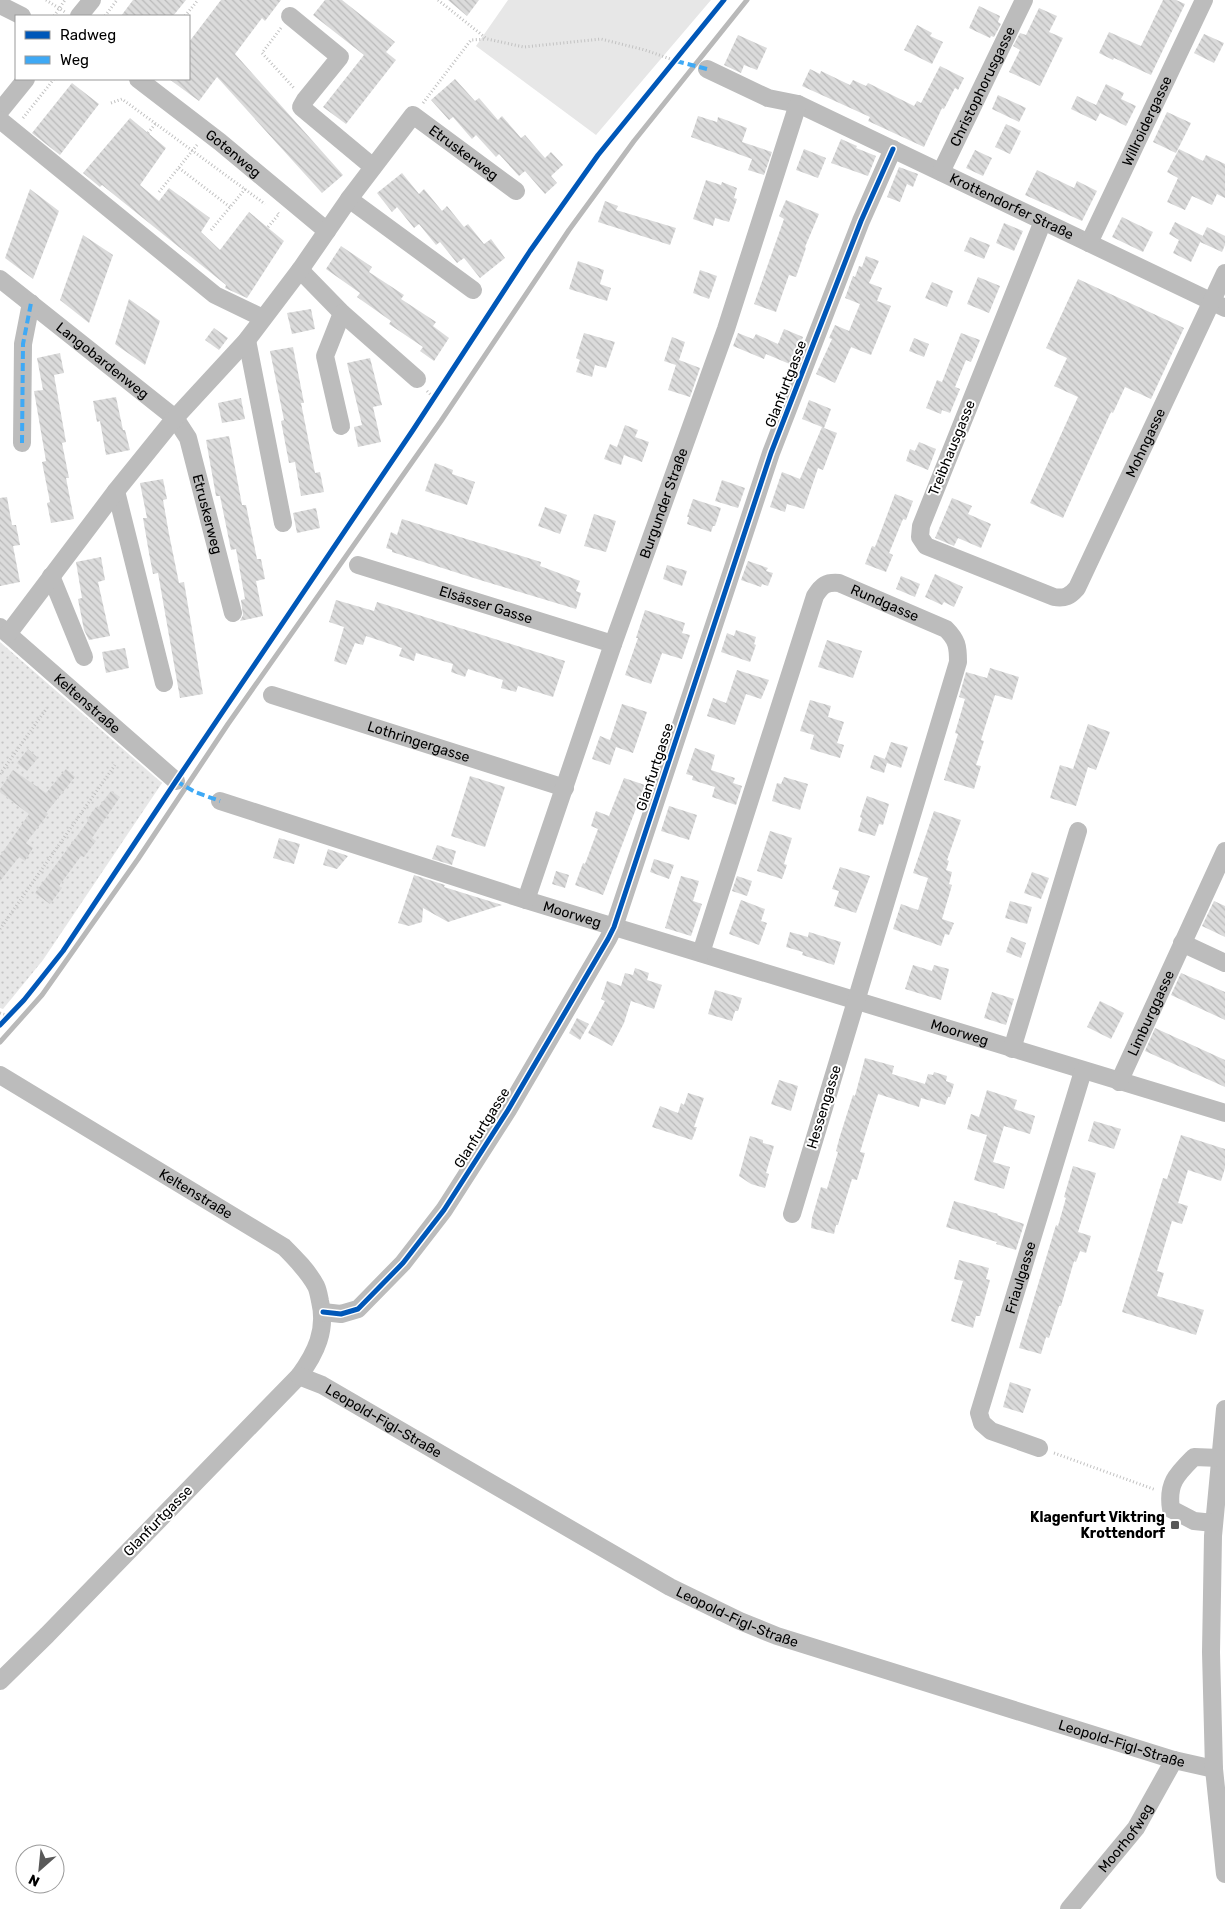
<svg xmlns="http://www.w3.org/2000/svg" width="1225" height="1909" viewBox="0 0 1225 1909" font-family="Rubik,sans-serif">
	<style>
		.park { fill: #e7e7e7 }
		.garden { fill: url(#garden-dots) }
		.lines { fill: none; stroke-linecap: round; stroke-linejoin: round }
		.stream { stroke: #b9b9b9; stroke-width: 5 }
		.building { fill: url(#building-back-hatch) }
		.path { stroke: #c2c2c2; stroke-width: 3; stroke-dasharray: 1 2.5; stroke-linecap: butt }
		.minor { stroke: #bcbcbc; stroke-width: 18 }
		.quiet { stroke: #3fa9f5; stroke-width: 4; stroke-dasharray: 8 4; stroke-linecap: butt }
		.cycleway-casing { stroke: #fff; stroke-width: 8 }
		.cycleway { stroke: #0057b8; stroke-width: 5 }
		.poi-dot { fill: #595959; stroke: #fff; stroke-width: 2 }
		.labels { text-anchor: middle; dominant-baseline: central; stroke-width: 4; stroke-linejoin: round; paint-order: stroke }
		.street-label { font-size: 14px; fill: #000; stroke: #fff }
		.poi-label { font-size: 14px; font-weight: bold; fill: #000; stroke: #fff; text-anchor: end }
	</style>
	<defs>
		<pattern id="garden-dots" width="8" height="8" patternUnits="userSpaceOnUse" patternTransform="scale(1.25)"><rect width="8" height="8" fill="#e7e7e7"/><path d="M2 2h.1M6 6h.1" fill="none" stroke="#c4c4c4" stroke-width="1.8" stroke-linecap="round"/></pattern>
		<pattern id="building-back-hatch" width="6" height="6" patternUnits="userSpaceOnUse" patternTransform="scale(1.25)"><rect width="6" height="6" fill="#dbdbdb"/><path d="M-1 5l2 2M0 0l6 6M5-1l2 2" fill="none" stroke="#bababa"/></pattern>
	</defs>
	<rect width="100%" height="100%" fill="#fff"/>
	<path class="park" d="M508,0H711L596,135L476,46Z"/>
	<path class="garden" d="M0,642L162,783L43,960L3,1009L0,1008Z"/>
	<g class="lines">
		<path class="stream" d="M0,1042L42,995L138,859L228,724L441,421L569,230L634,141L747,0"/>
	</g>
	<g class="building">
		<path d="M133,0H186L173,16H121Z"/>
		<path d="M221,0H281L265,21L262,18L235,54L343,175L322,193L217,77L199,101L169,79H189V42Z"/>
		<path d="M325,0H342L395,42L386,52L396,60L346,124L323,107L364,55L313,15Z"/>
		<path d="M448,0H479L467,16Z"/>
		<path d="M1163,0H1176L1185,4L1151,75L1114,58L1113,60L1099,53L1109,32L1141,46Z"/>
		<path d="M979,6L1000,16L998,22L1001,24L994,37L991,36L990,38L969,28Z"/>
		<path d="M1039,8L1057,16L1049,32L1063,38L1040,86L1009,72L1020,50L1013,46L1020,33L1026,35Z"/>
		<path d="M917,25L932,33L930,36L943,42L932,64L904,50Z"/>
		<path d="M1204,34L1224,43L1214,63L1194,53Z"/>
		<path d="M738,35L767,48L757,70L744,65L741,73L724,65Z"/>
		<path d="M940,66L964,78L958,90L955,88L944,109L942,108L924,147L868,121L870,117L802,86L810,69L820,74L821,71L850,85L853,80L866,86L868,83L914,106L917,101L921,103Z"/>
		<path d="M455,79L475,101L479,98L498,120L502,116L521,138L525,135L545,158L551,152L563,165L551,176L557,183L545,194L525,171L519,176L499,154L496,157L476,135L472,139L453,117L449,120L431,100Z"/>
		<path d="M72,83L99,104L60,155L32,133Z"/>
		<path d="M1106,84L1124,93L1121,99L1136,106L1126,126L1100,113L1096,121L1071,109L1077,96L1096,105Z"/>
		<path d="M998,95L1026,108L1019,122L992,109Z"/>
		<path d="M1167,112L1191,123L1176,153L1153,142Z"/>
		<path d="M698,116L717,122L718,117L747,128L742,142L772,152L764,175L748,170L752,159L691,137Z"/>
		<path d="M130,118L166,148L140,185L159,201L169,188L210,218L201,232L220,250L249,212L284,241L247,298L225,288L226,285L102,185L100,187L83,173Z"/>
		<path d="M1006,124L1021,131L1010,154L995,147Z"/>
		<path d="M841,139L857,146L856,148L876,156L868,176L831,163Z"/>
		<path d="M804,149L826,158L818,178L796,170Z"/>
		<path d="M1179,149L1203,161L1206,155L1225,164V198L1217,194L1212,205L1192,196L1185,210L1167,202L1178,178L1167,172Z"/>
		<path d="M975,150L992,158L983,176L966,168Z"/>
		<path d="M899,167L918,174L913,187L907,184L900,202L887,197Z"/>
		<path d="M1037,170L1074,188L1077,181L1097,191L1082,221L1025,195Z"/>
		<path d="M402,173L419,194L424,189L442,211L447,206L464,227L468,224L484,244L491,239L505,258L480,278L464,258L457,263L440,242L436,245L419,224L414,228L397,207L392,212L377,193Z"/>
		<path d="M706,180L721,185L722,182L737,188L734,198L737,199L729,222L715,218L713,226L693,219Z"/>
		<path d="M30,189L59,211L33,279L5,258Z"/>
		<path d="M786,200L819,214L805,247L806,248L796,277L789,275L776,312L754,304L784,219L779,216Z"/>
		<path d="M605,201L618,206L616,210L676,228L670,245L598,222Z"/>
		<path d="M1122,217L1153,232L1143,252L1112,237Z"/>
		<path d="M1175,222L1203,236L1191,262L1173,253L1179,240L1169,234Z"/>
		<path d="M1004,223L1023,231L1014,251L996,243Z"/>
		<path d="M1207,227L1225,236V245L1222,252L1200,242Z"/>
		<path d="M83,235L113,255L89,323L60,300Z"/>
		<path d="M970,237L990,245L984,259L964,251Z"/>
		<path d="M341,246L372,267L369,272L404,295L401,299L436,322L433,326L449,338L434,361L420,351L423,347L389,324L391,321L357,297L360,293L326,269Z"/>
		<path d="M866,256L879,261L869,283L882,288L877,301L891,306L871,355L851,347L835,383L816,374L832,339L829,338L835,325L849,331L860,304L845,298L853,276L855,277L859,266L862,267Z"/>
		<path d="M578,261L604,270L600,284L611,288L607,301L569,289Z"/>
		<path d="M700,270L717,276L709,299L693,293Z"/>
		<path d="M978,277L1000,286L989,313L967,304Z"/>
		<path d="M1078,279L1184,328L1151,399L1125,387L1113,413L1111,412L1063,518L1030,503L1078,397L1054,386L1067,358L1046,348Z"/>
		<path d="M932,282L953,291L947,307L925,298Z"/>
		<path d="M129,299L160,321L145,365L115,344Z"/>
		<path d="M311,309L315,329L292,334L287,313Z"/>
		<path d="M214,328L228,338L219,350L205,340Z"/>
		<path d="M784,329L803,337L792,365L766,354L764,359L733,346L738,333L753,339L756,334L778,344Z"/>
		<path d="M584,333L615,342L606,368L595,365L592,377L576,372L580,360L576,358Z"/>
		<path d="M961,333L980,340L971,362L966,360L955,387L960,389L950,413L942,410L941,414L926,408L937,380L942,382Z"/>
		<path d="M672,337L685,342L679,360L700,368L690,397L668,390L676,365L664,361Z"/>
		<path d="M914,338L929,344L924,357L909,351Z"/>
		<path d="M293,347L304,403H301L315,473L320,472L324,492L301,496L295,462L289,463L281,421L284,420L270,351Z"/>
		<path d="M60,353L64,373L54,375L66,442L62,443L69,478H66L74,519L51,523L47,503L50,502L42,462L46,461L34,391L43,390L37,358Z"/>
		<path d="M370,358L382,405L373,407L381,442L358,447L354,427L362,425L347,363Z"/>
		<path d="M116,397L123,430H125L130,450L106,455L100,421L97,422L93,401Z"/>
		<path d="M241,398L245,419L222,423L218,403Z"/>
		<path d="M809,400L831,409L824,428L837,433L823,470L818,468L804,509L787,504L785,512L770,507L782,472L800,479L822,427L802,419Z"/>
		<path d="M625,425L638,430L635,437L649,442L642,462L624,455L621,465L604,459L610,444L617,447Z"/>
		<path d="M229,436L242,505H246L257,559H261L265,579L256,581L263,616L240,621L243,615L241,600L245,599L236,549L231,550L220,496H216L206,440Z"/>
		<path d="M919,442L936,449L928,470L906,461L910,449L915,451Z"/>
		<path d="M435,463L453,470L452,474L475,482L467,505L425,491Z"/>
		<path d="M163,479L167,499L163,500L169,534L179,583L184,582L203,694L180,698L158,573L153,574L149,553L143,518H147L140,483Z"/>
		<path d="M722,480L745,488L738,508L715,501Z"/>
		<path d="M895,494L913,501L906,520L903,519L889,553L893,555L886,572L865,564L872,546L875,547Z"/>
		<path d="M7,497L12,525H16L20,545L13,546L20,582L0,586V498Z"/>
		<path d="M952,498L972,506L968,514L991,524L981,548L958,538L954,546L935,538Z"/>
		<path d="M693,499L721,508L715,526H713L711,532L687,524L689,517H687Z"/>
		<path d="M545,507L567,515L560,534L538,526Z"/>
		<path d="M316,508L320,528L297,533L293,513Z"/>
		<path d="M594,514L616,521L606,552L584,546Z"/>
		<path d="M402,519L541,562L540,566L580,581L576,591L581,593L576,609L480,580L392,552V550L386,548L391,532L397,535Z"/>
		<path d="M101,557L105,580L98,582L110,636L89,640L84,630L78,599L82,598L76,562Z"/>
		<path d="M748,561L768,568L766,571L773,573L768,586L762,584L761,587L741,580Z"/>
		<path d="M667,565L687,571L682,586L663,579Z"/>
		<path d="M935,574L963,587L954,607L944,602L942,605L925,597Z"/>
		<path d="M901,576L920,584L915,597L896,589Z"/>
		<path d="M336,600L374,611L377,602L565,661L553,697L518,686L516,692L501,688L503,680L468,669L465,677L451,672L453,664L416,653L414,661L399,656L402,648L366,636L363,645L355,643L346,665L334,661L344,627L329,622Z"/>
		<path d="M645,610L685,623L682,633L690,635L682,659L662,653L651,684L625,675L638,638H636Z"/>
		<path d="M736,630L756,637L754,644L756,645L750,662L721,652L727,633L734,636Z"/>
		<path d="M827,640L862,651L853,678L818,667Z"/>
		<path d="M125,648L129,668L106,673L102,652Z"/>
		<path d="M990,668L1019,677L1012,700L995,695L981,740L984,741L976,765L981,766L974,789L944,780L958,734L955,733L965,699L959,697L966,672L987,678Z"/>
		<path d="M737,670L769,680L761,699L746,694L735,725L707,716L713,698L726,703Z"/>
		<path d="M810,700L831,706L828,717L844,722L837,743L844,745L840,758L810,749L814,735L800,731Z"/>
		<path d="M622,704L647,712L633,753L616,747L610,765L592,759L600,736L610,740Z"/>
		<path d="M1088,724L1110,732L1096,770L1088,767L1076,806L1050,798L1060,765L1073,769Z"/>
		<path d="M891,742L908,747L901,768L887,763L884,773L870,768L874,755L885,759Z"/>
		<path d="M695,748L715,755L711,770L735,778L733,783L742,786L736,805L712,797L715,787L692,780L693,776L686,774Z"/>
		<path d="M28,749L38,758L27,771L17,763Z"/>
		<path d="M66,769L75,777L46,813L48,814L26,843L33,848L25,861L19,857L0,881V856L29,814L0,792V789L13,770L46,793Z"/>
		<path d="M470,776L505,787L485,847L451,836Z"/>
		<path d="M784,777L808,784L800,810L772,801L777,783L781,784Z"/>
		<path d="M624,778L645,785L603,895L575,885L583,863L585,864L598,829L591,826L596,811L609,816Z"/>
		<path d="M111,791L120,797L92,838L96,841L84,857L81,856L59,886L62,888L50,904L35,893L88,821L87,820L96,807L98,808Z"/>
		<path d="M867,796L889,804L883,825L879,824L875,836L858,831L862,818L860,817Z"/>
		<path d="M669,806L697,815L689,840L661,831Z"/>
		<path d="M934,811L961,820L947,860L949,861L946,870L952,872L949,884L952,885L942,919L954,923L949,935L945,934L941,946L893,929L901,904L918,910L928,878L913,873Z"/>
		<path d="M770,831L792,838L784,864L787,865L782,879L757,871Z"/>
		<path d="M279,838L300,844L294,864L273,858Z"/>
		<path d="M437,845L456,851L452,865L432,859Z"/>
		<path d="M328,849L348,856L337,869L323,865Z"/>
		<path d="M654,859L674,865L669,879L650,872Z"/>
		<path d="M840,867L870,876L856,913L834,906L839,891L832,889Z"/>
		<path d="M556,871L569,875L565,888L552,884Z"/>
		<path d="M1032,872L1049,878L1041,899L1024,893Z"/>
		<path d="M414,875L445,885L444,887L502,905L448,922L423,908L422,922L409,926L398,923Z"/>
		<path d="M681,876L699,881L693,901L702,904L691,936L665,928Z"/>
		<path d="M737,876L752,881L747,896L732,891Z"/>
		<path d="M741,900L765,909L761,921L767,923L759,945L729,934Z"/>
		<path d="M1010,901L1032,907L1027,924L1005,918Z"/>
		<path d="M1214,901L1225,906V937L1202,926Z"/>
		<path d="M790,932L808,937L809,932L841,942L834,965L802,955L803,952L786,947Z"/>
		<path d="M1011,937L1026,943L1021,958L1006,952Z"/>
		<path d="M913,965L932,971L934,965L949,969L941,1000L905,989Z"/>
		<path d="M635,968L649,973L647,980L662,985L654,1009L631,1001L624,1023L612,1046L588,1033L605,1001L601,999L607,981L621,986L625,973L633,975Z"/>
		<path d="M1181,973L1225,992V1020L1171,995Z"/>
		<path d="M715,990L742,998L738,1011H735L732,1021L708,1014Z"/>
		<path d="M992,992L1014,999L1006,1025L984,1018Z"/>
		<path d="M1100,1001L1124,1013L1111,1039L1087,1027Z"/>
		<path d="M577,1018L589,1024L580,1040L569,1033Z"/>
		<path d="M1155,1028L1225,1060V1087L1145,1051Z"/>
		<path d="M865,1058L894,1066L892,1074L925,1084L928,1074L933,1075L934,1072L947,1076L946,1081L954,1084L950,1097H948L945,1105L921,1098L919,1107L878,1094L860,1152L865,1153L857,1180L852,1179L838,1225H836L834,1234L811,1228L812,1218L821,1187L827,1189L838,1152L836,1151L840,1136L853,1095L855,1096Z"/>
		<path d="M779,1080L798,1086L791,1111L771,1104Z"/>
		<path d="M987,1090L1017,1100L1014,1109L1035,1116L1030,1134L1004,1126L993,1162L1010,1167L1004,1189L974,1180L987,1135L967,1129L971,1114L979,1117Z"/>
		<path d="M688,1093L704,1098L694,1127H697L692,1140L652,1127L660,1106L678,1113L681,1103L684,1105Z"/>
		<path d="M1094,1121L1121,1129L1114,1149L1088,1141Z"/>
		<path d="M1181,1135L1225,1149V1168L1221,1181L1188,1170L1178,1203L1188,1206L1182,1224L1172,1221L1157,1271L1164,1273L1157,1296L1204,1310L1196,1335L1122,1312L1163,1178L1167,1179Z"/>
		<path d="M750,1136L763,1140V1143L774,1146L766,1173L769,1174L765,1188L751,1184L739,1176Z"/>
		<path d="M1073,1166L1096,1173L1078,1232L1091,1236L1086,1253L1080,1251L1076,1262L1074,1261L1061,1306H1059L1049,1338L1046,1337L1041,1354L1019,1348L1056,1225L1058,1226L1066,1198L1064,1197Z"/>
		<path d="M954,1201L998,1214L997,1215L1024,1224L1016,1250L996,1244L997,1242L946,1227Z"/>
		<path d="M959,1260L989,1268L986,1279L990,1280L980,1316H976L973,1328L951,1321L963,1281L954,1279Z"/>
		<path d="M1010,1382L1031,1389L1023,1413L1003,1407Z"/>
	</g>
	<g class="lines">
		<g class="path">
			<path d="M46,0L65,12"/>
			<path d="M438,0L487,39L524,47L601,39L645,50L676,61"/>
			<path d="M54,16L65,0"/>
			<path d="M105,16L117,0"/>
			<path d="M185,16L198,0"/>
			<path d="M281,28L262,53L294,88"/>
			<path d="M111,103L122,99L265,204"/>
			<path d="M423,103L471,40L486,39"/>
			<path d="M23,118L54,79"/>
			<path d="M148,133L156,123"/>
			<path d="M179,168L230,207"/>
			<path d="M159,192L197,145"/>
			<path d="M268,227L279,214L277,212"/>
			<path d="M211,230L246,188"/>
			<path d="M427,391L434,398"/>
			<path d="M0,774L47,708"/>
			<path d="M0,929L115,765"/>
			<path d="M0,1013L9,1016"/>
			<path d="M1054,1453L1156,1490"/>
		</g>
		<g class="minor">
			<path d="M0,5L22,16"/>
			<path d="M79,16L92,0"/>
			<path d="M290,16L340,57L305,100L301,107L373,167"/>
			<path id="s1" d="M707,69L768,98L798,104L1225,308"/>
			<path id="s2" d="M138,79L220,142L327,231"/>
			<path d="M0,111L26,79"/>
			<path d="M0,120L215,295L263,318"/>
			<path id="s3" d="M941,172L1024,0"/>
			<path d="M349,199L473,290"/>
			<path id="s4" d="M1043,221L921,526L920,537L926,546L1054,597C1065,599 1070,596 1077,588L1225,273"/>
			<path id="s5" d="M1089,243L1204,0"/>
			<path d="M300,270L342,313L417,379"/>
			<path id="s6" d="M0,279L175,418L188,438L233,613"/>
			<path d="M247,340L283,523"/>
			<path d="M341,426L325,356L342,313"/>
			<path d="M22,443L23,344L31,303"/>
			<path d="M116,491L164,683"/>
			<path id="s7" d="M358,565L613,644"/>
			<path d="M51,576L84,657"/>
			<path id="s8" d="M0,627L176,781"/>
			<path id="s9" d="M8,634L116,491L175,418L247,340L300,270L349,199L413,115L516,191"/>
			<path id="s10" d="M272,695L565,788"/>
			<path id="s11" d="M220,801L526,900L1225,1113"/>
			<path id="s12" d="M526,900L613,644L726,329L798,104"/>
			<path d="M1182,943L1225,963"/>
			<path id="s13" d="M701,953L815,596C822,585 826,582 839,583L946,629C957,640 958,646 958,662L792,1214"/>
			<path d="M1012,1049L1078,831"/>
			<path id="s14" d="M0,1075L284,1247C295,1258 308,1271 316,1286C318,1290 319,1296 320,1301C327,1330 316,1353 299,1376L47,1635L0,1681"/>
			<path id="s15" d="M1119,1082L1225,851"/>
			<path d="M323,1312L341,1314L358,1309L403,1263L444,1210L508,1110L608,939L614,927L771,453L861,221L893,149"/>
			<path id="s16" d="M299,1376L322,1385L670,1587L740,1621L777,1636L1174,1760L1214,1769"/>
			<path d="M1225,1409L1213,1536L1211,1652L1214,1769L1225,1874"/>
			<path id="s17" d="M1039,1448L991,1431L982,1423L979,1413L1083,1071"/>
			<path d="M1214,1523L1194,1521L1171,1509C1167,1483 1177,1474 1194,1457L1220,1458"/>
			<path id="s18" d="M1069,1909L1136,1828L1174,1760"/>
		</g>
		<g class="quiet">
			<path d="M676,61L707,69"/>
			<path d="M22,443L23,344L31,303"/>
			<path d="M176,781L195,792L220,801"/>
		</g>
		<g class="cycleway-casing">
			<g id="cycleway">
				<path d="M0,1025L24,1000L63,951L176,781L413,430L530,251L598,155L724,0"/>
				<path d="M323,1312L341,1314L358,1309L403,1263L444,1210L508,1110L608,939L614,927L771,453L861,221L893,149"/>
			</g>
		</g>
		<use href="#cycleway" class="cycleway"/>
	</g>
	<rect class="poi-dot" x="1170" y="1520" width="10" height="10" rx="2.5"/>
	<g class="labels">
		<g class="street-label">
			<text stroke="none"><textPath href="#s3" startOffset="95">Christophorusgasse</textPath></text>
			<text stroke="none"><textPath href="#s5" startOffset="135">Willroidergasse</textPath></text>
			<text stroke="none"><textPath href="#s9" startOffset="722">Etruskerweg</textPath></text>
			<text stroke="none"><textPath href="#s2" startOffset="121">Gotenweg</textPath></text>
			<text stroke="none"><textPath href="#s1" startOffset="335">Krottendorfer Straße</textPath></text>
			<text stroke="none"><textPath href="#s6" startOffset="131">Langobardenweg</textPath></text>
			<text transform="translate(786 384) rotate(-69)">Glanfurtgasse</text>
			<text stroke="none"><textPath href="#s4" startOffset="675">Mohngasse</textPath></text>
			<text transform="translate(952 448) rotate(-68)">Treibhausgasse</text>
			<text stroke="none"><textPath href="#s12" startOffset="420">Burgunder Straße</textPath></text>
			<text stroke="none"><textPath href="#s6" startOffset="326">Etruskerweg</textPath></text>
			<text stroke="none"><textPath href="#s13" startOffset="454">Rundgasse</textPath></text>
			<text stroke="none"><textPath href="#s7" startOffset="134">Elsässer Gasse</textPath></text>
			<text stroke="none"><textPath href="#s8" startOffset="116">Keltenstraße</textPath></text>
			<text stroke="none"><textPath href="#s10" startOffset="154">Lothringergasse</textPath></text>
			<text transform="translate(655 767) rotate(-72)">Glanfurtgasse</text>
			<text stroke="none"><textPath href="#s11" startOffset="370">Moorweg</textPath></text>
			<text stroke="none"><textPath href="#s15" startOffset="76">Limburggasse</textPath></text>
			<text stroke="none"><textPath href="#s11" startOffset="775">Moorweg</textPath></text>
			<text transform="translate(824 1107) rotate(-73)">Hessengasse</text>
			<text transform="translate(482 1128) rotate(-58)">Glanfurtgasse</text>
			<text stroke="none"><textPath href="#s14" startOffset="229">Keltenstraße</textPath></text>
			<text stroke="none"><textPath href="#s17" startOffset="215">Friaulgasse</textPath></text>
			<text stroke="none"><textPath href="#s16" startOffset="96">Leopold-Figl-Straße</textPath></text>
			<text transform="translate(158 1521) rotate(-46)">Glanfurtgasse</text>
			<text stroke="none"><textPath href="#s16" startOffset="501">Leopold-Figl-Straße</textPath></text>
			<text stroke="none"><textPath href="#s16" startOffset="906">Leopold-Figl-Straße</textPath></text>
			<text stroke="none"><textPath href="#s18" startOffset="91">Moorhofweg</textPath></text>
		</g>
		<g class="poi-label">
			<text x="1165" y="1517">Klagenfurt Viktring<tspan x="1165" dy="16">Krottendorf</tspan></text>
		</g>
	</g>
	<rect x="15" y="15" width="175" height="65" fill="#ffffff" stroke="#999999"/>
	<rect x="25" y="31" width="25" height="8" fill="#0057b8" stroke="#999999"/>
	<text x="60" y="40" font-size="15" fill="#000000">Radweg</text>
	<rect x="25" y="56" width="25" height="8" fill="#3fa9f5" stroke="#999999"/>
	<text x="60" y="65" font-size="15" fill="#000000">Weg</text>
	<g transform="translate(40 1869) rotate(207)"><circle r="24" fill="#ffffff" stroke="#999999"/>
	<path d="M0-4L9 19L0 12L-9 19Z" fill="#595959"/>
	<text y="-8" font-size="14" font-weight="bold" text-anchor="middle" fill="#000000">N</text>
	</g>
</svg>
